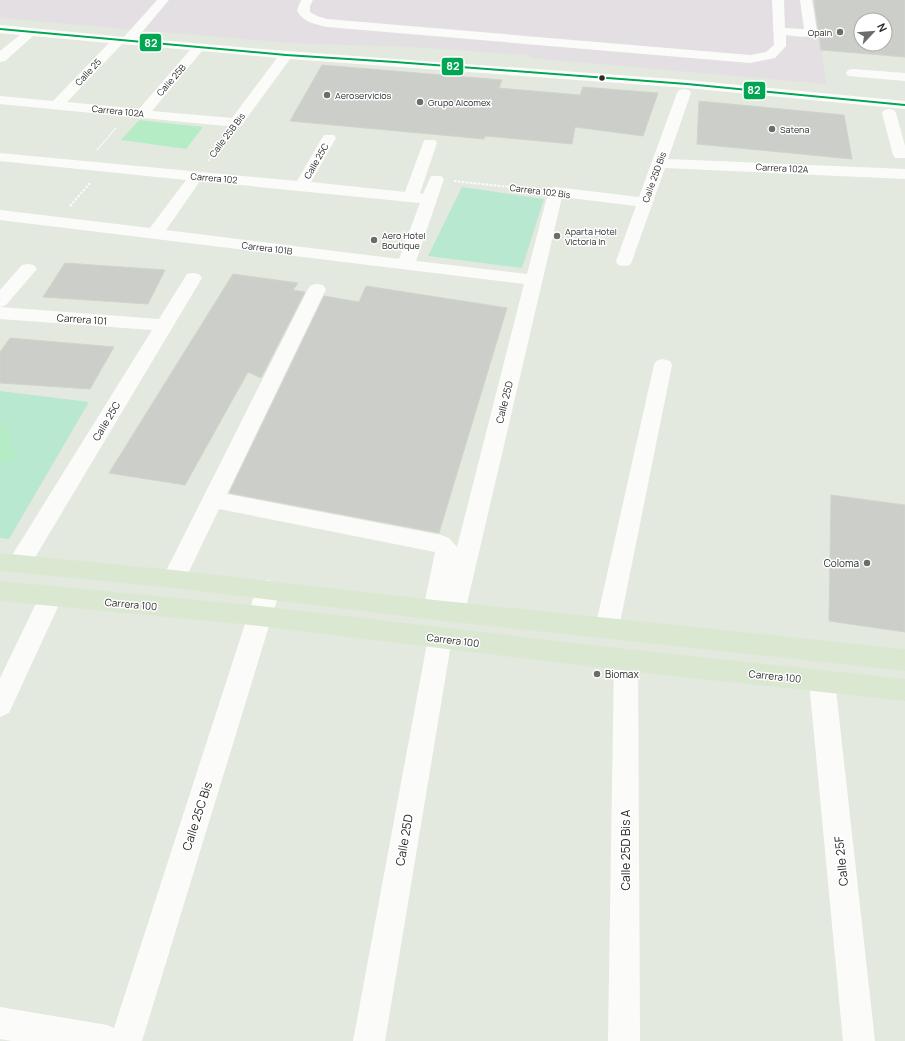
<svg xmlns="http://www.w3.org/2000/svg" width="905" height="1041" viewBox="0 0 905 1041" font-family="Manrope,sans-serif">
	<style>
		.airport { fill: #e3dfe3 }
		.green { fill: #b8e8d0 }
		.pitch { fill: #b5ecc5 }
		.building { fill: #cccfc9; stroke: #d0d4cb; fill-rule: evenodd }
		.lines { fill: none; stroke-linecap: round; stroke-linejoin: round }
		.path-far1 { stroke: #fbfcfa; stroke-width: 1.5; stroke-dasharray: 2 1; stroke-linecap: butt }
		.path { stroke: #fbfcfa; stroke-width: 2; stroke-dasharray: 2.5 1.5; stroke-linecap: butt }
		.minor { fill: #fbfcfa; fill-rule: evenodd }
		.major { fill: #dae8d2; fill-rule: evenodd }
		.bus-1-casing { stroke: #fff; stroke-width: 3 }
		.bus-1 { fill: #00a651; fill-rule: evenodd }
		.poi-dot { fill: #6b6d69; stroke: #fff; stroke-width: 1.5 }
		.bus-dot { fill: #2a2a2a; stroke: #fff; stroke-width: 1.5 }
		.labels { text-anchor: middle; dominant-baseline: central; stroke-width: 3; stroke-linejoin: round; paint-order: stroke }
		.far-poi-label { font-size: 9px; fill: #2a2a2a; stroke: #fff; text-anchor: start }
		.far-street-label { font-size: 9px; fill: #2a2a2a; stroke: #fff }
		.street-label { font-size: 10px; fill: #2a2a2a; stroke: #fff }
		.poi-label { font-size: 10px; fill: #2a2a2a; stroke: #fff; text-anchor: end }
		.near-street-label { font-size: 12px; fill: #2a2a2a; stroke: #fff }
		.line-badge { stroke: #fff; stroke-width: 1.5 }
		.badge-label { font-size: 11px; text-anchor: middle; font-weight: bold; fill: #fff }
	</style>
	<rect width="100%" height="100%" fill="#e4e9df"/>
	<path class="airport" d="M0,0H814L826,82V84L530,58V55L410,47L288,43L0,18Z"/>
	<g class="green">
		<path d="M462,187L544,199L522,268L428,256Z"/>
		<path d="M0,391L89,402L9,539L0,538Z"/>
	</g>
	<g class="pitch">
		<path d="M139,120L203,127L186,149L121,140Z"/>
		<path d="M7,421L16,459L0,464V423Z"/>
	</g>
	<g class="building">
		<path d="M814,0H905V57L821,50ZM861,20H885V44H861Z"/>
		<path d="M322,65L502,80L499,88L580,95L583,87L658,93L643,136L575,127L572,144L485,136L484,139L290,121Z"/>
		<path d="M699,101L844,115L852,159L697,144Z"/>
		<path d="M65,263L165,270L148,304L43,297Z"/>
		<path d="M233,274L298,283L293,290L305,292L261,378L248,372L185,485L109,473Z"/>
		<path d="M366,286L507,308L439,533L229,493L324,296L359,302Z"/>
		<path d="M10,338L114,347L90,389L0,383V352Z"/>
		<path d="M831,495L905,505V632L829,621Z"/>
	</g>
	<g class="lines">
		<g class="path-far1">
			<path d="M97,150L116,128"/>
			<path d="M208,161L224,139"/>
		</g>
		<g class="path">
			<path d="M454,181L537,190"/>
			<path d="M70,206L91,182"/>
		</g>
		<g class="minor">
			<path d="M157,0H169L137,38L286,51L687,80L905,101V109L687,88L290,59L241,126L236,127L0,104V96L53,101L109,43L33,36L5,61L0,62V51L20,35L0,33V25L124,37ZM122,44L190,50L139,109L67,102ZM202,51L277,58L232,118L152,111Z"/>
			<path d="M301,0H313L310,6V12L317,16L327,19L750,55L766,52L774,45L772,0H784L785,28L804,29L800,0H812L817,31C811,40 795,36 786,35V46L775,58L750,63L327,27C315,24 302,22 297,10Z"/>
			<path d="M853,69L905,73V81L848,76L846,73L848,70Z"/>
			<path d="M684,89L689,90L691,93L668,159L905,169V179L665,168L632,261L630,265L624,266L618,265L616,261L636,206L562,197L465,612L461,619L453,622L445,619L443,617L435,620L427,617L423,610L435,552L219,509L182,586L174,588L166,586L162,579L308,289L311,285L317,284L323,285L326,289L227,494L441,535L449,538L457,547L524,284L0,220V210L150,228L186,180L0,161V153L297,181L322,138L324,135H334L336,138L311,182L405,192L423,143L425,140H435L437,143L420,193L423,194L431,176H441L444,179L416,261L527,274L549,189L555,187L639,197L677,93L679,90ZM200,181L420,203L399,259L166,230Z"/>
			<path d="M889,109L894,110L896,113L905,146V158H895L893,155L882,113L884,110Z"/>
			<path d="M28,264L34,265L37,269L6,305L0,307V290L22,265Z"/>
			<path d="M193,273L199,274L202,278L27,571L19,573L11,571L8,564L11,557L152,330L0,319V307L159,319L187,274Z"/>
			<path d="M663,359L670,361L672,365L619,628L616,635L607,638L598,635L595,628L654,365L656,361Z"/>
			<path d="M268,580L276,583L280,590L142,1041H12L0,1039V1007L107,1025L114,1028L256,590L260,583Z"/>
			<path d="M51,586L59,589L63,596L9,713L0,717V678L43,589Z"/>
			<path d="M440,628L449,631L452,638L385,1041H353L428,638L431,631Z"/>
			<path d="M626,649L635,652L638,660L640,1041H608L614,660L617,652Z"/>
			<path d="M822,670L831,673L835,681L875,1041H843L809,681L813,673Z"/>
		</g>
		<g class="major">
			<path d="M0,553L174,570L435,600L905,649V671L435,620L174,588L0,571Z"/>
			<path d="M0,581L260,606L626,649L905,679V701L626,671L260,626L0,601Z"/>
		</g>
		<g class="bus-1-casing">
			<path id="bus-1" d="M0,28L286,54L395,61L687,83L905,104V106L687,85L395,63L286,56L0,30Z"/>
		</g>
		<use href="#bus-1" class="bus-1"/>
	</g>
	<g class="poi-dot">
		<circle cx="840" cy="32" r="4"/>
		<circle cx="327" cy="95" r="4"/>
		<circle cx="420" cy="102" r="4"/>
		<circle cx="772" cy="129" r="4"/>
		<circle cx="557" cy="236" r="4"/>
		<circle cx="374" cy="240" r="4"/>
		<circle cx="867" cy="563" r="4"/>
		<circle cx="597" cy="674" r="4"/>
	</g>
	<circle class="bus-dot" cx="602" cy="78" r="3.5"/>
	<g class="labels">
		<g class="far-poi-label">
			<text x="832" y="32" text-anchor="end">Opain</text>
			<text x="335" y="95">Aeroservicios</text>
			<text x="428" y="102">Grupo Alcomex</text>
			<text x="780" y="129">Satena</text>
			<text x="565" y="231">Aparta Hotel<tspan x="565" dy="10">Victoria In</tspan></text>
			<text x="382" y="235">Aero Hotel<tspan x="382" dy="10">Boutique</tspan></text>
		</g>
		<g class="far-street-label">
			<text transform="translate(88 72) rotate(-47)">Calle 25</text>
			<text transform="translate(171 80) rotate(-49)">Calle 25B</text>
			<text transform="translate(118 111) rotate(6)">Carrera 102A</text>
			<text transform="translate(227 135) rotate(-53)">Calle 25B Bis</text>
			<text transform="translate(316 161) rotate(-60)">Calle 25C</text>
			<text transform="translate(782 168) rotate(3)">Carrera 102A</text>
			<text transform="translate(654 177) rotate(-70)">Calle 25D Bis</text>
			<text transform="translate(214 178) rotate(5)">Carrera 102</text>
			<text transform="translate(540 191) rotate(7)">Carrera 102 Bis</text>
			<text transform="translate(267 248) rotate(7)">Carrera 101B</text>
		</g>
		<g class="street-label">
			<text transform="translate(82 319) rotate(4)">Carrera 101</text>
			<text transform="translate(504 402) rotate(-76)">Calle 25D</text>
			<text transform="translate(106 421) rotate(-59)">Calle 25C</text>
			<text transform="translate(131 604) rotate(5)">Carrera 100</text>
			<text transform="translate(453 640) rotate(7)">Carrera 100</text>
			<text transform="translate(775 676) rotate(6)">Carrera 100</text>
		</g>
		<g class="poi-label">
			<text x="859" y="563">Coloma</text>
			<text x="605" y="674" text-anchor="start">Biomax</text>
		</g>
		<g class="near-street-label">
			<text transform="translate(197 816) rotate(-72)">Calle 25C Bis</text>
			<text transform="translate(404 840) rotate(-80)">Calle 25D</text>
			<text transform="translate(625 850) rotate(-90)">Calle 25D Bis A</text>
			<text transform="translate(841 861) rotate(-96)">Calle 25F</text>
		</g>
	</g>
	<g class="line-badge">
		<rect x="139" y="33" width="23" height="19" rx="4" fill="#00a651"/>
		<rect x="441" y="57" width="23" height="19" rx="4" fill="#00a651"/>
		<rect x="743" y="81" width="23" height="19" rx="4" fill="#00a651"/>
	</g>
	<g class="badge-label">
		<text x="151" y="47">82</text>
		<text x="453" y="70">82</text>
		<text x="754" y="94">82</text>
	</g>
	<g transform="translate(873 32) rotate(64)"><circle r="19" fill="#ffffff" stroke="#aaaaaa"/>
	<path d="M0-3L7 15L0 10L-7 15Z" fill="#6b6d69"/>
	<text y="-6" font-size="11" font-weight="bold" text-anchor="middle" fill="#2a2a2a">N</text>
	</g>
</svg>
